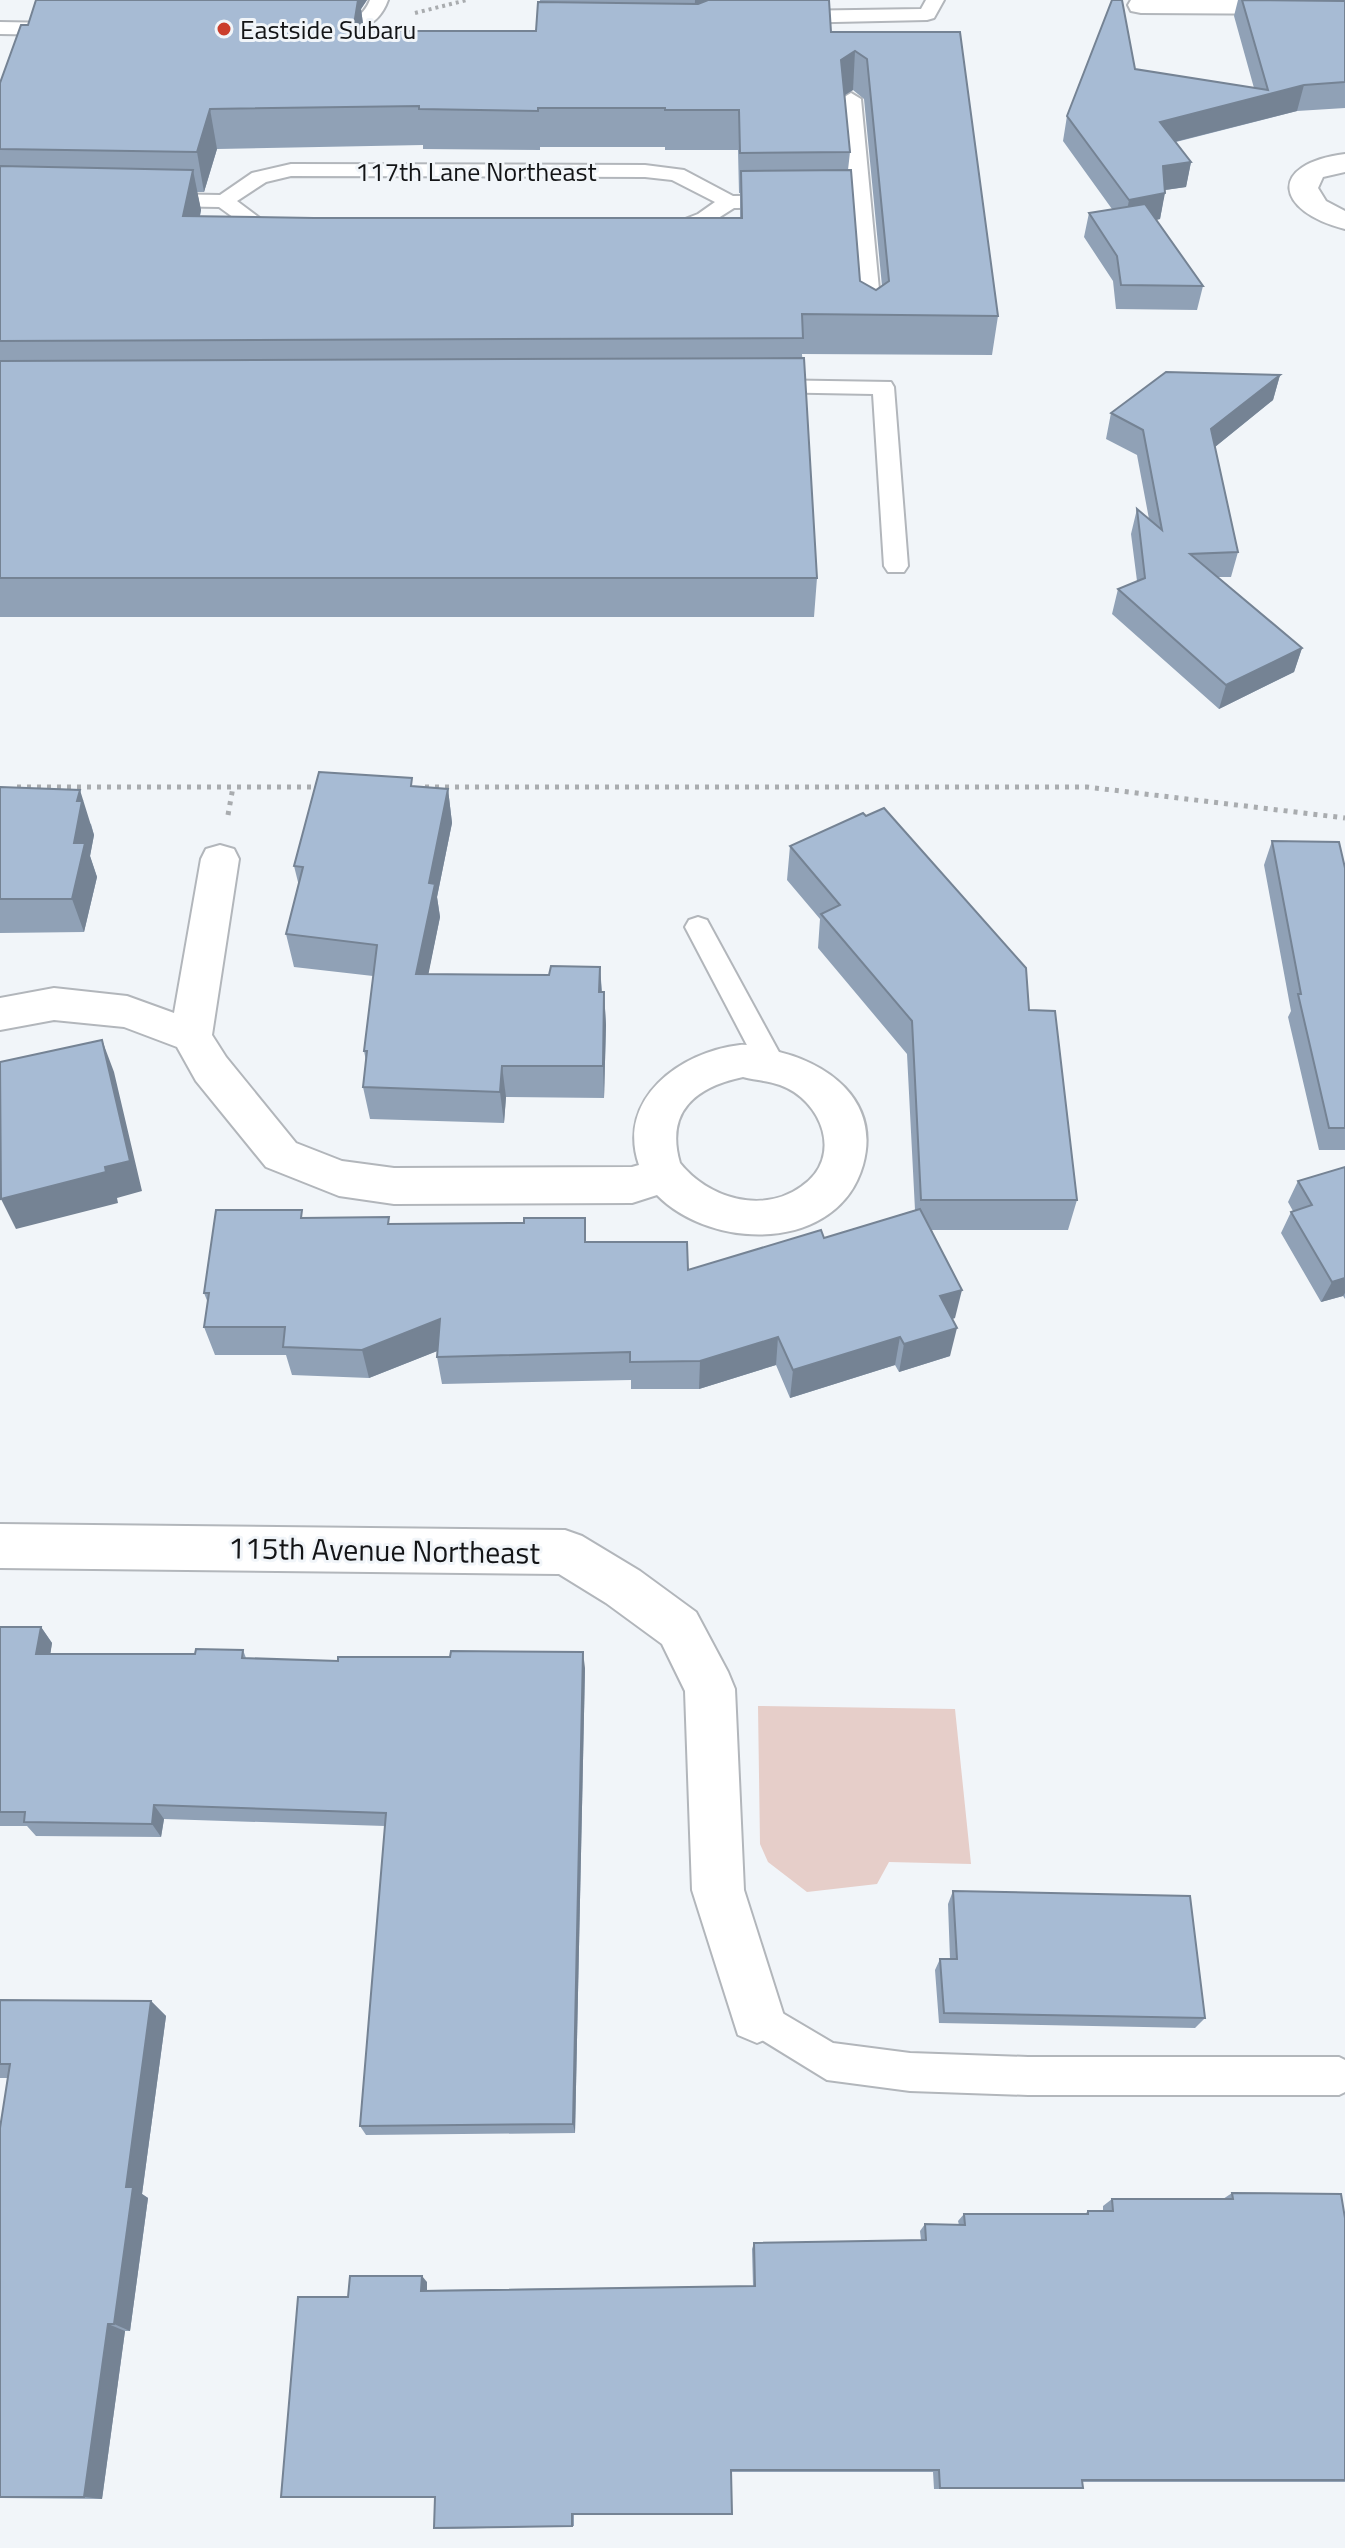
<svg xmlns="http://www.w3.org/2000/svg" width="1345" height="2548" viewBox="0 0 1345 2548" font-family="'Titillium Web',sans-serif">
	<style>
		.green { fill: #e6cec9 }
		.lines { fill: none; stroke-linecap: round; stroke-linejoin: round }
		.lane-casing { stroke: #b2b6bb; stroke-width: 4 }
		.street-casing { stroke: #b2b6bb; stroke-width: 4 }
		.path-far1 { stroke: #a9acaf; stroke-width: 4; stroke-dasharray: 3 4; stroke-linecap: butt }
		.path { stroke: #a9acaf; stroke-width: 5; stroke-dasharray: 4 6; stroke-linecap: butt }
		.lane { fill: #fff; fill-rule: evenodd }
		.street { fill: #fff; fill-rule: evenodd }
		.wall { fill: #90a1b6; fill-rule: evenodd }
		.shaded-wall { fill: #758394 }
		.building { fill: #a7bbd4; stroke: #758394; stroke-width: 2 }
		.poi-dot { fill: #cb3e2c; stroke: #f1f5f9; stroke-width: 3 }
		.labels { text-anchor: middle; dominant-baseline: central; stroke-width: 6; stroke-linejoin: round; paint-order: stroke }
		.far-poi-label { font-size: 26px; fill: #131416; stroke: #f1f5f9; text-anchor: start }
		.far-street-label { font-size: 26px; fill: #131416; stroke: #f1f5f9 }
		.street-label { font-size: 30px; fill: #131416; stroke: #f1f5f9 }
	</style>
	<rect width="100%" height="100%" fill="#f1f5f9"/>
	<path class="green" d="M758,1706L955,1709L971,1864L889,1862L877,1884L807,1892L768,1862L760,1844Z"/>
	<g class="lines">
		<g class="lane-casing">
			<g id="lane">
				<path d="M370,0H388C377,31 351,32 322,35L313,29L315,25C338,20 360,26 370,0Z"/>
				<path d="M926,0H944L934,18L927,20L789,23L780,17L789,11L921,9Z"/>
				<path d="M0,22L58,23L67,29L58,35L0,34Z"/>
				<path d="M851,93L861,99L882,321L871,327L860,321L851,207L734,208L712,222L669,238L659,232L662,228L698,214L715,202L672,180L645,177L291,176L266,182L237,201L261,219L289,224L292,228L282,234L248,228L219,207L158,206L148,200L158,194L220,195L252,173L291,164L645,165L684,170L733,196L850,195L841,99Z"/>
				<path d="M766,380L891,382L894,387L908,566L904,572H888L884,566L873,394L758,392L755,387L758,382Z"/>
				<path d="M698,917L707,920L780,1054L784,1062L780,1070L770,1073L760,1070L685,927L689,920Z"/>
				<path d="M757,1998L833,2043L910,2053L1028,2057H1339L1345,2060V2092L1339,2095H1028L910,2091L827,2080L744,2029L739,2016L744,2003Z"/>
			</g>
		</g>
		<g class="street-casing">
			<g id="street">
				<path d="M1131,0H1345V14L1141,13L1131,11L1128,5Z"/>
				<path d="M1345,154V172L1323,177L1318,188L1326,201L1345,211V229C1276,212 1266,164 1345,154Z"/>
				<path d="M220,845L234,849L239,859L212,1035L226,1057L296,1143L342,1161L394,1168L632,1167L639,1165C616,1099 680,1052 740,1045C749,1044 760,1048 770,1050C827,1061 881,1100 863,1165C838,1253 712,1251 657,1195L632,1203L394,1204L339,1196L266,1167L196,1081L177,1047L124,1027L54,1020L0,1030V998L54,988L127,996L174,1013L201,859L206,849ZM743,1077C755,1080 768,1081 780,1085C822,1100 844,1157 802,1186C762,1215 708,1198 680,1163C665,1111 696,1087 743,1077Z"/>
				<path d="M0,1524L565,1530L582,1536L640,1571L696,1612L728,1672L735,1689L744,1890L784,2016L776,2035L757,2043L738,2035L692,1890L685,1691L662,1644L606,1603L559,1574L0,1568Z"/>
			</g>
		</g>
		<path class="path-far1" d="M415,13L467,0"/>
		<g class="path">
			<path d="M17,787H319"/>
			<path d="M425,787H1087L1345,818"/>
			<path d="M228,815L233,787"/>
		</g>
		<use href="#lane" class="lane"/>
		<use href="#street" class="street"/>
	</g>
	<g class="wall">
		<path d="M36,0H367L361,9L364,31H536L540,0H829L831,32H960L998,316L992,355L802,354L817,578L814,617H0V83L28,25ZM853,90L864,99L882,286L876,290L860,281L848,170L850,152L844,96ZM423,145V149L540,150V147H665V150H738L739,193H740V218H314L200,216L201,210L197,192H204L217,149Z"/>
		<path d="M1238,0L1345,1V108L1297,111L1176,142L1191,162L1186,187L1165,190L1160,219L1156,220L1203,286L1197,310L1116,309L1113,281L1084,237L1089,213L1112,209L1063,141L1067,116L1135,69L1254,88L1234,16Z"/>
		<path d="M1280,375L1273,400L1215,447L1238,552L1231,577H1218L1302,648L1294,672L1219,709L1112,614L1118,589L1137,581L1131,534L1137,509L1149,519L1137,455L1106,439L1111,413Z"/>
		<path d="M414,786L448,789L452,823L437,897L440,917L428,974L549,975L600,967L602,992H604L606,1025L604,1098L506,1097L504,1123L370,1119L363,1087L366,1061L364,1051L373,976L294,967L286,934L299,886L294,866Z"/>
		<path d="M0,787L91,824L94,835L90,856L97,877L84,932L0,933Z"/>
		<path d="M1272,841L1345,868V1150H1319L1288,1017L1291,1011L1264,865Z"/>
		<path d="M790,846L1029,1010L1077,1200L1068,1230H932L955,1318L952,1319L950,1356L899,1372L895,1365L790,1398L776,1365L699,1389H631V1380L442,1384L437,1357V1351L369,1378L292,1375L286,1355H215L204,1327L208,1303L204,1293L304,1218L587,1242L688,1270L824,1238L915,1210L907,1054L818,948L820,919L787,880Z"/>
		<path d="M1345,1167V1299L1343,1296L1321,1302L1281,1233L1291,1212L1293,1211L1288,1202L1298,1181Z"/>
		<path d="M0,1627H41L52,1643L50,1654H195L243,1650L246,1658L585,1668L575,2133L366,2135L360,2126L385,1826L164,1819L161,1837L36,1836L27,1826H0Z"/>
		<path d="M953,1891L1205,2018L1195,2028L939,2023L935,1970L940,1959H950L948,1904Z"/>
		<path d="M0,2000L151,2001L166,2016L142,2194L148,2198L130,2331H125L102,2499L0,2498V2128L8,2078H0Z"/>
		<path d="M1232,2193L1345,2218V2482H1083V2488L1074,2489H934L933,2472H731L732,2514L731,2515H574V2526L440,2529L434,2528L435,2498H290L281,2497L348,2297L427,2282V2290L753,2286L752,2249L754,2243L921,2240L920,2231L925,2224L959,2225L958,2221L964,2214H1085L1088,2211H1103V2206L1112,2199H1223Z"/>
	</g>
	<g class="shaded-wall">
		<path d="M320,0H367L361,9L364,31L358,71Z"/>
		<path d="M695,0H739L694,25Z"/>
		<path d="M855,51L853,90L838,99L841,60Z"/>
		<path d="M1304,85L1297,111L1154,147L1160,122Z"/>
		<path d="M210,109L217,149L204,192L197,152Z"/>
		<path d="M1191,162L1186,187L1158,191L1163,166Z"/>
		<path d="M193,170L201,210L192,255L183,216Z"/>
		<path d="M1165,193L1160,219L1124,226L1129,200Z"/>
		<path d="M1280,375L1273,400L1205,455L1211,429Z"/>
		<path d="M1302,648L1294,672L1219,709L1226,685Z"/>
		<path d="M448,789L452,823L437,897L440,917L422,1006L416,974L429,883Z"/>
		<path d="M80,790L94,835L90,856L97,877L84,932L72,899L74,843L77,801Z"/>
		<path d="M600,967L602,999L599,992Z"/>
		<path d="M604,992L606,1025L604,1098L603,1066Z"/>
		<path d="M102,1040L114,1072L142,1191L117,1198L118,1203L16,1229L1,1199L105,1167Z"/>
		<path d="M502,1066L506,1097L504,1123L500,1092Z"/>
		<path d="M1345,1278V1293L1343,1296L1321,1302L1332,1282Z"/>
		<path d="M962,1290L955,1318L934,1324L940,1296Z"/>
		<path d="M440,1319L445,1348L369,1378L362,1350Z"/>
		<path d="M957,1328L950,1356L899,1372L904,1344Z"/>
		<path d="M778,1337L776,1365L699,1389L700,1361Z"/>
		<path d="M900,1337L895,1365L790,1398L793,1370Z"/>
		<path d="M41,1627L52,1643L48,1670L36,1654Z"/>
		<path d="M583,1652L585,1668L575,2133L573,2124Z"/>
		<path d="M154,1805L164,1819L161,1837L152,1824Z"/>
		<path d="M151,2001L166,2016L142,2194L148,2198L130,2331L114,2324L126,2187Z"/>
		<path d="M422,2276L427,2282V2296L421,2291Z"/>
		<path d="M108,2324L125,2331L102,2499L84,2497Z"/>
	</g>
	<g class="building">
		<path d="M36,0H358L353,31H536L538,2L698,4L708,0H829L831,32H960L998,316L802,314L803,338L0,341V166L193,170L183,216L314,218H742L741,171L851,170L860,281L876,290L889,281L867,59L855,51L841,60L850,152L740,153L739,110H665V108H538V111L419,109V106L210,109L197,152L0,149V83L21,25H28Z"/>
		<path d="M1112,0H1122L1135,69L1268,90L1242,0L1345,1V82L1304,85L1160,122L1191,162L1163,166L1165,193L1129,200L1067,116Z"/>
		<path d="M1145,204L1203,286L1121,285L1117,256L1089,213Z"/>
		<path d="M804,358L817,578H0V361Z"/>
		<path d="M1166,372L1280,375L1211,429L1238,552L1190,554L1302,648L1226,685L1118,589L1145,578L1137,509L1162,530L1143,430L1111,413Z"/>
		<path d="M319,772L412,778L411,786L448,789L429,883L435,884L416,974L549,975L551,966L600,967L599,992H604L603,1066H502L500,1092L363,1087L367,1051H364L377,945L286,934L303,867L294,866Z"/>
		<path d="M0,787L80,790L77,801H82L74,843H85L72,899H0Z"/>
		<path d="M884,808L1026,968L1029,1010L1055,1011L1077,1200H921L912,1021L821,914L840,905L790,846L863,813L866,816Z"/>
		<path d="M1272,841L1339,842L1345,868V1128H1329L1298,994H1301Z"/>
		<path d="M102,1040L130,1161L105,1167L106,1172L1,1199L0,1062Z"/>
		<path d="M1345,1167V1278L1332,1282L1291,1212L1312,1205L1298,1181Z"/>
		<path d="M920,1209L962,1290L940,1296L957,1328L904,1344L900,1337L793,1370L778,1337L700,1361L630,1362V1352L437,1357L440,1319L362,1350L283,1347L285,1327H204L209,1293H204L216,1210H302L301,1218L389,1217L388,1224L524,1223V1218H585V1242H687L688,1270L821,1230L824,1238Z"/>
		<path d="M0,1627H41L36,1654H195L196,1649L243,1650L242,1658L338,1661V1657H450L451,1651L583,1652L573,2124L360,2126L386,1813L154,1805L152,1824L24,1822L25,1812H0Z"/>
		<path d="M953,1891L1190,1896L1205,2018L944,2013L940,1959H957Z"/>
		<path d="M0,2000L151,2001L126,2187H133L114,2324H108L84,2497H0V2128L10,2064H0Z"/>
		<path d="M1232,2193L1341,2194L1345,2218V2480H1082L1083,2488H940L939,2470H731L732,2514H572V2526L434,2528L435,2497H281L298,2297H348L350,2276H422L421,2291L755,2286L754,2243L926,2240L925,2224L965,2225L964,2214H1088V2211H1113L1112,2199H1233Z"/>
	</g>
	<circle class="poi-dot" cx="224" cy="29" r="8"/>
	<g class="labels">
		<g class="far-poi-label">
			<text x="240" y="29">Eastside Subaru</text>
		</g>
		<g class="far-street-label">
			<text x="476" y="171">117th Lane Northeast</text>
		</g>
		<g class="street-label">
			<text transform="translate(384 1550) rotate(1)">115th Avenue Northeast</text>
		</g>
	</g>
</svg>
